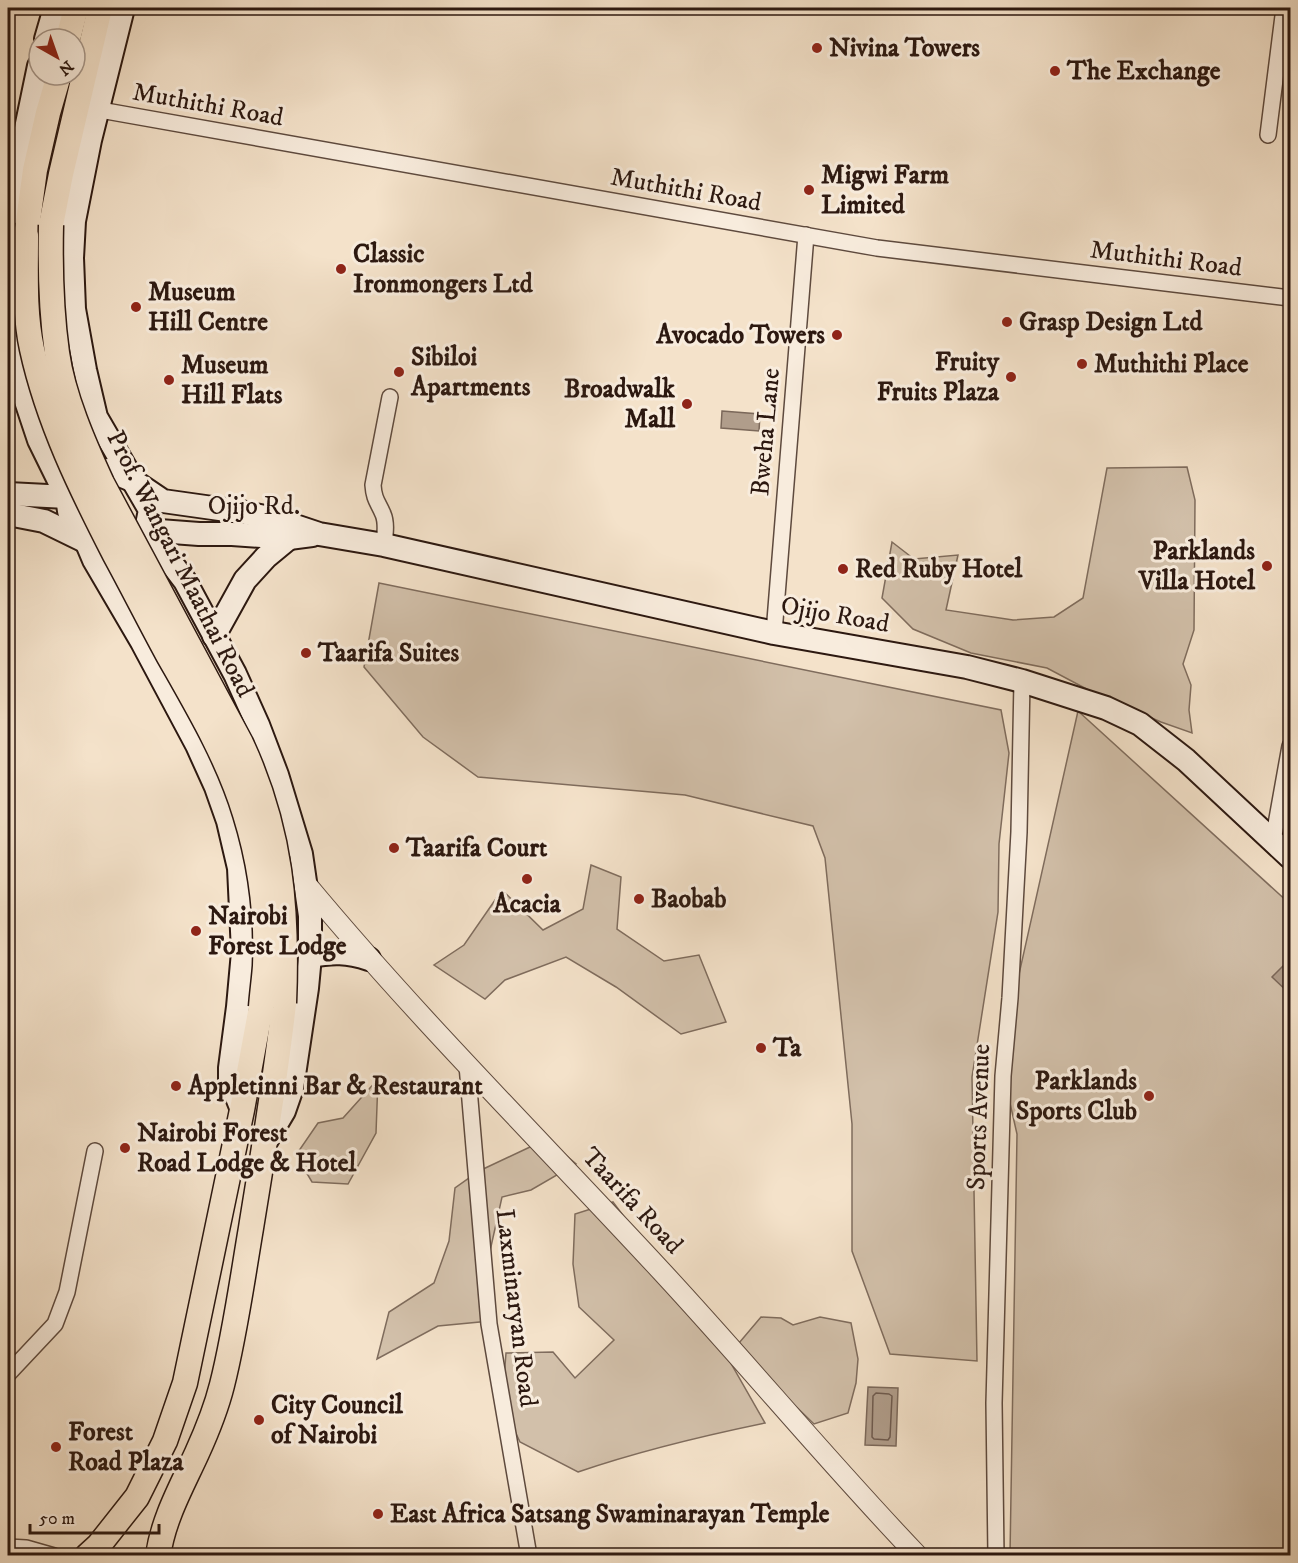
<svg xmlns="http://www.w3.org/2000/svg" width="1298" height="1563" viewBox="0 0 1298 1563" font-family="'IM FELL DW Pica',serif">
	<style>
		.green { fill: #d2c0aa; stroke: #7f6c5d; stroke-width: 1.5 }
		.water { fill: #b09d8b; stroke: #7b685a; stroke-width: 1.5 }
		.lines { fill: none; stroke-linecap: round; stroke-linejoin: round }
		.shore { stroke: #6e5a4e; stroke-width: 1.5 }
		.minor-casing { stroke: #5e4a3e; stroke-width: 18 }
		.tertiary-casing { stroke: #5e4a3e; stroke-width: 22 }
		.secondary-casing { stroke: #2c1810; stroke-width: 26 }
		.primary-casing { stroke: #2c1810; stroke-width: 27 }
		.minor { stroke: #f8ecdd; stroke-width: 15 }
		.tertiary { stroke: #f8ecdd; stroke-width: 20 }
		.secondary { stroke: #f8ecdd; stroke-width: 22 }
		.primary { stroke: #f4e2ca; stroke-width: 24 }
		.primary-bridge-casing { stroke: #2c1810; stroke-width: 27; stroke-linecap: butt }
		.primary-bridge { stroke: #f4e2ca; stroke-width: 24 }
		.poi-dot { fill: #8f2418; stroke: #f8ecdd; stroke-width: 2 }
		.labels { text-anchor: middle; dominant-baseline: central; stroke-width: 6; stroke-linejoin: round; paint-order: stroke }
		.poi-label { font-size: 26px; font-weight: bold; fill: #2c1810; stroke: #f8ecdd; text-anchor: start }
		.street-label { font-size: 26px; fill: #2c1810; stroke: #f8ecdd }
	</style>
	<rect width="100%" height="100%" fill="#f4e2ca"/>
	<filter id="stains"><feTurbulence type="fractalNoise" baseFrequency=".00333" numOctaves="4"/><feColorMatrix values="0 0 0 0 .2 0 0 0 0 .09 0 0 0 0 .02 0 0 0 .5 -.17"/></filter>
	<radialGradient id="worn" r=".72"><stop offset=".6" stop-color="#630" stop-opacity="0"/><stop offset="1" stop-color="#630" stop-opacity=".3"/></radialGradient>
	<g class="green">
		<path d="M8,8H15L8,46Z"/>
		<path d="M1187,467L1195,500L1194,630L1183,664L1191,685L1189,710L1192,733L1161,722L1096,694L1047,668L971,653L913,629L882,598L892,542L914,559L958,555L946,610L1013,620L1054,617L1083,598L1107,468Z"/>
		<path d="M379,583L1001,710L1009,753L999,844L998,912L972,1077L977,1361L890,1354L852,1251V1124L825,858L813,826L685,795L478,777L423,737L364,667Z"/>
		<path d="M1078,711L1290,904V1555H1010L1017,1134L1000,1059Z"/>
		<path d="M591,865L621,877L617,929L664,961L699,955L726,1022L681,1034L616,987L566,957L505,980L485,999L434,965L464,945L502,890L543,930L583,909Z"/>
		<path d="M378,1079L376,1133L348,1184L312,1182L296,1155L318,1123L343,1118Z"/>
		<path d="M547,1139L576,1164L531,1190L502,1197L490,1251V1321L438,1326L377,1359L389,1312L434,1283L449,1241L455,1188L479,1171Z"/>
		<path d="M613,1202L655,1258L693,1297L765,1423C702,1436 639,1451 578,1472L520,1442L502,1404L506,1353L553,1352L575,1378L614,1340L579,1307L573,1264L575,1214Z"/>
		<path d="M761,1317L781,1318L793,1325L820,1317L851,1323L858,1359L856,1383L848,1413L814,1424L781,1392L739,1343Z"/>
	</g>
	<g class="water">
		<path d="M722,411L760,414L759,431L721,428Z"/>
		<path d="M1290,959V994L1272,977Z"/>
		<path d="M868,1387L898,1388L896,1446L865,1445Z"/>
	</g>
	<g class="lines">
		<path class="shore" d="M876,1393L889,1394L892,1396L890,1437L888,1440L874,1439L872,1437L873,1396Z"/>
		<g class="minor-casing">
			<g id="minor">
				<path d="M89,108L877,248L1290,298"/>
				<path d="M1268,135L1284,8"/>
				<path d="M384,545C385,535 387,523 383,514C378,502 374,500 373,485L390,397"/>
				<path d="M774,633L806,235"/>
				<path d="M1273,841L1290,746"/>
				<path d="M467,1065L489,1324L529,1556"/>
				<path d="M8,1374L55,1324L67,1292L95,1151"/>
				<path d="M8,1547L26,1548L54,1556"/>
				<path d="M996,1556L994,1403L1003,1076L1010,998L1019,832L1022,681"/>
			</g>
		</g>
		<g class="tertiary-casing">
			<path id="tertiary" d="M306,884C419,1020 544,1144 664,1274C750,1367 830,1464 918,1556"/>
		</g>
		<g class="secondary-casing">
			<g id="secondary">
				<path d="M123,8L90,140L74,221L72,258L74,309L85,370L96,417L150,510L146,530L185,581L235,674L258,725L277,775L301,854L310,916V956L307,988L292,1088L284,1111L265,1143"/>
				<path d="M46,39L55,8"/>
				<path d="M8,215L39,66"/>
				<path d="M8,331L17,374L39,440L67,497L69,511L74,527L86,541L94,560L142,642L197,745L216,787L228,821L239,868L243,952L238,1007L230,1068V1080L242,1110"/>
				<path d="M8,494L67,497"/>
				<path d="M67,497L75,483L87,475L108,470L132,480L163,501L241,512L274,519L319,534L384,545L774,633L967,667L1022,681L1106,708L1140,724L1186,760L1290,857"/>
				<path d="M8,514L44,521L85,541"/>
				<path d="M143,537L146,530L199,534H232L289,538L312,535"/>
				<path d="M214,636L245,580L266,557L289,538"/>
				<path d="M310,956C333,952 347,952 369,959"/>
			</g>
		</g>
		<g class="primary-casing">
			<g id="primary">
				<path d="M68,39L76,8"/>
				<path d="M51,225L61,174L100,8"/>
				<path d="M26,236L35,170L48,113L59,75"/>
				<path d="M87,1556L99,1545L137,1497L165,1441L185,1383L242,1110L261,1007"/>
				<path d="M158,1556C163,1519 182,1486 197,1453C207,1431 216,1409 222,1385C235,1334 242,1281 251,1228C263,1153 276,1078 284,1003"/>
			</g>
		</g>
		<use href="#minor" class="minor"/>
		<use href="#tertiary" class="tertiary"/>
		<use href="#secondary" class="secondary"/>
		<use href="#primary" class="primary"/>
		<g class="primary-bridge-casing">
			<g id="primary-bridge">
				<path d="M51,225C50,269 51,310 57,353C63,396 84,444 102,483L241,743C281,829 288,908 284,1003"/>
				<path d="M26,236C26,273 24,313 32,349C48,422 81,489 115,555C133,588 150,622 168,655C197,706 228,758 245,814C260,862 267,916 265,966C264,980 262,993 261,1007"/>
			</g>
		</g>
		<use href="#primary-bridge" class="primary-bridge"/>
	</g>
	<g class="poi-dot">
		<circle cx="817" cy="48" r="6"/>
		<circle cx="1055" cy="71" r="6"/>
		<circle cx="809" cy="190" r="6"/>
		<circle cx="341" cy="269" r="6"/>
		<circle cx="136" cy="307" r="6"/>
		<circle cx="1007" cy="322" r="6"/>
		<circle cx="837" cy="335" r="6"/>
		<circle cx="1082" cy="364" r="6"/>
		<circle cx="399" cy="372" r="6"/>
		<circle cx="1011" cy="377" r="6"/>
		<circle cx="169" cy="380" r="6"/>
		<circle cx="687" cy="404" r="6"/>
		<circle cx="1267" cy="566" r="6"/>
		<circle cx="843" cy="569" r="6"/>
		<circle cx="306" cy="653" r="6"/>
		<circle cx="394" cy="848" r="6"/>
		<circle cx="527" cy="879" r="6"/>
		<circle cx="639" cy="899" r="6"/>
		<circle cx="196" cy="931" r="6"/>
		<circle cx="761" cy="1048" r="6"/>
		<circle cx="176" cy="1086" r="6"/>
		<circle cx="1149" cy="1096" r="6"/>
		<circle cx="125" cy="1148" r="6"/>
		<circle cx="259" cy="1420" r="6"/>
		<circle cx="56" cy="1447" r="6"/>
		<circle cx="378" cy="1514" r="6"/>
	</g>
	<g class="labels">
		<g class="poi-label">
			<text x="829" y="48">Nivina Towers</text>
			<text x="1067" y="71">The Exchange</text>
			<text x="821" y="175">Migwi Farm<tspan x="821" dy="30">Limited</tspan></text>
			<text x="353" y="254">Classic<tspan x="353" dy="30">Ironmongers Ltd</tspan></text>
			<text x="148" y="292">Museum<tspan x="148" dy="30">Hill Centre</tspan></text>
			<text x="1019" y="322">Grasp Design Ltd</text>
			<text x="825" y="335" text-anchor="end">Avocado Towers</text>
			<text x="411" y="357">Sibiloi<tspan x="411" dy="30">Apartments</tspan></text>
			<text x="999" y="362" text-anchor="end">Fruity<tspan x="999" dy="30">Fruits Plaza</tspan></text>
			<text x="1094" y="364">Muthithi Place</text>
			<text x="181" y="365">Museum<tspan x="181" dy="30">Hill Flats</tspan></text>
			<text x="675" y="389" text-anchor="end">Broadwalk<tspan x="675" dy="30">Mall</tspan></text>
			<text x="1255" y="551" text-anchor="end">Parklands<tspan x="1255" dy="30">Villa Hotel</tspan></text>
			<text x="855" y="569">Red Ruby Hotel</text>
			<text x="318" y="653">Taarifa Suites</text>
			<text x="406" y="848">Taarifa Court</text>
			<text x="651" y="899">Baobab</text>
			<text x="527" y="904" text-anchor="middle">Acacia</text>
			<text x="208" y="916">Nairobi<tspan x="208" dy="30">Forest Lodge</tspan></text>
			<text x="773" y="1048">Ta</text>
			<text x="1137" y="1081" text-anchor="end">Parklands<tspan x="1137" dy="30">Sports Club</tspan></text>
			<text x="188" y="1086">Appletinni Bar &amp; Restaurant</text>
			<text x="137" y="1133">Nairobi Forest<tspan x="137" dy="30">Road Lodge &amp; Hotel</tspan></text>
			<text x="271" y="1405">City Council<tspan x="271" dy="30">of Nairobi</tspan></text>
			<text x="68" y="1432">Forest<tspan x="68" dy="30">Road Plaza</tspan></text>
			<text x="390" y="1514">East Africa Satsang Swaminarayan Temple</text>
		</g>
		<g class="street-label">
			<text transform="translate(208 105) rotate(10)">Muthithi Road</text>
			<text transform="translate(686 190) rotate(10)">Muthithi Road</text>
			<text transform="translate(1166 259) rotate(7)">Muthithi Road</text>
			<text transform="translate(766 432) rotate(-85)">Bweha Lane</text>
			<text x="254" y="506">Ojijo Rd.</text>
			<text transform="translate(180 564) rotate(63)">Prof. Wangari Maathai Road</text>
			<text transform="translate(835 615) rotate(10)">Ojijo Road</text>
			<text transform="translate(979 1117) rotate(-88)">Sports Avenue</text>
			<text transform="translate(632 1201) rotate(47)">Taarifa Road</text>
			<text transform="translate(516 1308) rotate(83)">Laxminaryan Road</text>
		</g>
	</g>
	<rect width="1298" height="1563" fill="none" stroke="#f4e2ca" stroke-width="30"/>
	<rect x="9" y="9" width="1280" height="1545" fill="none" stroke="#2c1810" stroke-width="3"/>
	<rect x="15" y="15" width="1268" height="1533" fill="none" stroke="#2c1810" stroke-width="1.5"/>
	<g transform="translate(57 57) rotate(140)"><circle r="28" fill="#f8ecdd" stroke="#a6978b" stroke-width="1.5"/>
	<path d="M0-4.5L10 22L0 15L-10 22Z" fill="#8f2418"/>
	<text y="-9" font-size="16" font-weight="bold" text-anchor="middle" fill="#2c1810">N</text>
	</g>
	<path d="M30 1524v9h129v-9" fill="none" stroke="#2c1810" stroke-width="3"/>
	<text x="39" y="1524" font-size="18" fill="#2c1810" stroke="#f8ecdd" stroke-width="4.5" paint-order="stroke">50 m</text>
	<rect width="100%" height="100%" filter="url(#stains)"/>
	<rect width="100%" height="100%" fill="url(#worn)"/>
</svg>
